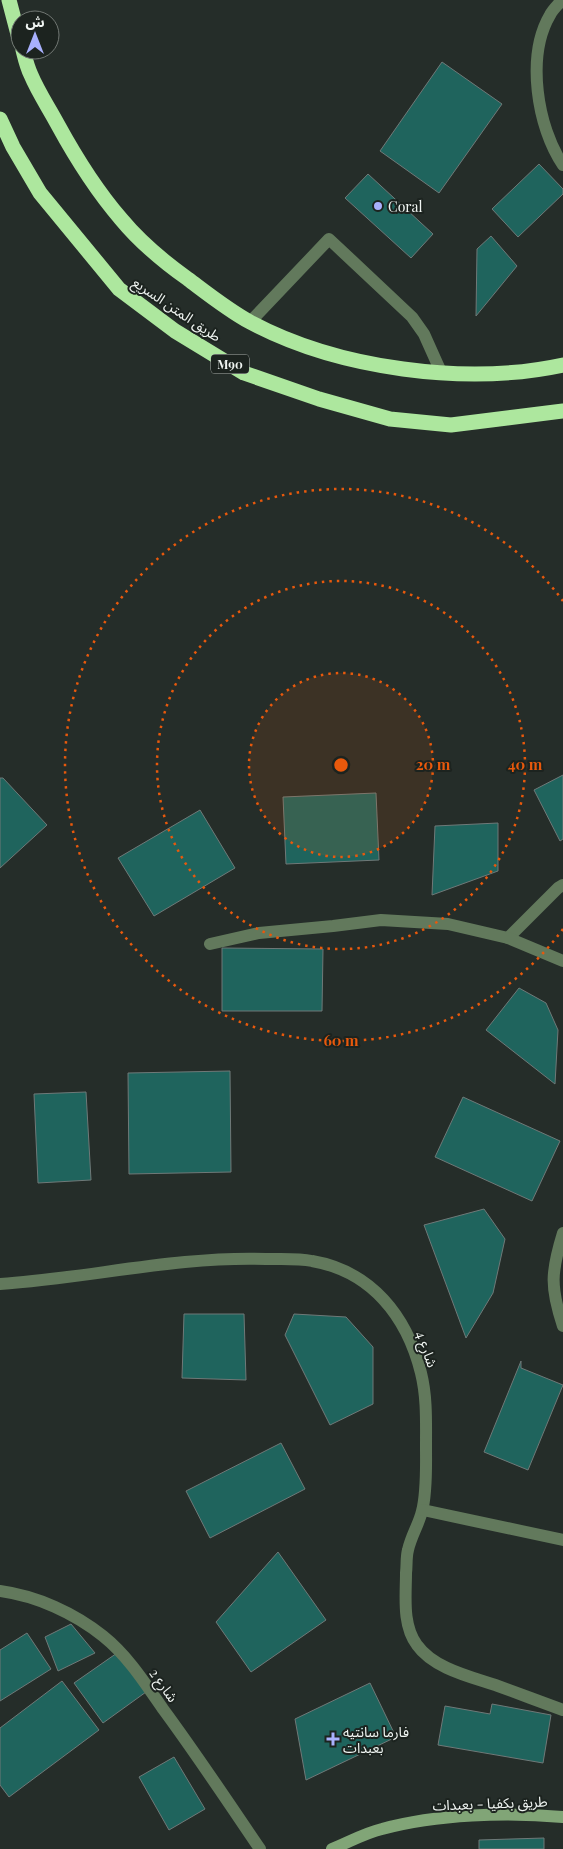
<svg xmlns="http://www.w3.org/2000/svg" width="563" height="1849" viewBox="0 0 563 1849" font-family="'Playfair Display','Noto Sans Arabic',serif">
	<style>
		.building { fill: #1f645d; stroke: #6f7978 }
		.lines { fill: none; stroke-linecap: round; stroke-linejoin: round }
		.lane { stroke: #62795c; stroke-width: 12 }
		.street { stroke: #62795c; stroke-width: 12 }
		.secondary { stroke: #81a577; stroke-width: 12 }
		.highway { stroke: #ade79e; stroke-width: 15 }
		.ring { fill: none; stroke: #e8590c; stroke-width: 2.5; stroke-dasharray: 2.5 5 }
		.poi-dot { fill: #a8b0fc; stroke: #1c231f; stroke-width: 2 }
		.labels { text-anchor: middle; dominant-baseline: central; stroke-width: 4; stroke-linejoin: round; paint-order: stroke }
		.shield { fill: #1c231f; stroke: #b0b6b3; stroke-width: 1 }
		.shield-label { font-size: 12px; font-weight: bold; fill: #f0f5f2 }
		.poi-label { font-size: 14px; fill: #f0f5f2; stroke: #1c231f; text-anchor: start }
		.street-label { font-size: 14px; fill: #f0f5f2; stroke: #1c231f }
		.centre { fill: #e8590c; stroke: #1c231f; stroke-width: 2.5 }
		.ring-label { font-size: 15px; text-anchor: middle; font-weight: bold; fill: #e8590c; stroke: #1c231f; stroke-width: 4; stroke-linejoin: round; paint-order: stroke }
	</style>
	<rect width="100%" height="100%" fill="#252d29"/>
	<g class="building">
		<path d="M442,62L502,104L439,193L380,151Z"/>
		<path d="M539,164L563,189V194L518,237L492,209Z"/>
		<path d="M368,174L433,234L411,258L345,198Z"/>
		<path d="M491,236L517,266L476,316L477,249Z"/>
		<path d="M563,775V839L560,841L534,790Z"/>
		<path d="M0,778H3L47,825L0,868Z"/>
		<path d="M376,793L379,860L286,864L283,797Z"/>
		<path d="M200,810L235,868L154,916L118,858Z"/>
		<path d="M498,823V871L432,895L435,826Z"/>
		<path d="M222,948L323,949L322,1011H222Z"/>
		<path d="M519,988L546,1003L558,1030L555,1084L486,1030Z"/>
		<path d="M230,1071L231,1172L129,1174L128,1073Z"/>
		<path d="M86,1092L91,1180L38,1183L34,1094Z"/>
		<path d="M463,1097L560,1141L532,1201L435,1157Z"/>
		<path d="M484,1209L505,1239L493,1293L466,1338L424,1225Z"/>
		<path d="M184,1314H244L246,1380L182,1378Z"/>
		<path d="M294,1314L346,1317L373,1347V1404L330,1425L285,1335Z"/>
		<path d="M521,1361V1368L563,1385L528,1470L484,1452Z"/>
		<path d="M281,1443L305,1489L210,1538L186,1491Z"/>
		<path d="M278,1552L326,1620L251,1672L216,1622Z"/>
		<path d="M71,1624L95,1653L58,1671L45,1637Z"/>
		<path d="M27,1633L51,1669L0,1701V1650Z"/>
		<path d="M117,1653L146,1692L103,1723L74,1683Z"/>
		<path d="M62,1681L99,1730L9,1797L0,1785V1728Z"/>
		<path d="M370,1683L396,1737L306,1780L295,1719Z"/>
		<path d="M492,1704L551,1715L543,1763L438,1745L445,1706L490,1714Z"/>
		<path d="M174,1757L205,1809L169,1830L139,1777Z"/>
		<path d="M544,1838V1849H479V1840Z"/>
	</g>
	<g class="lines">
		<path class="lane" d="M250,322L329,239L412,317L424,334L441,372"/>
		<g class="street">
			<path d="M562,0C558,5 553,9 550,15C526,56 537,127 563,165"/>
			<path d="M508,938L558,888L563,885"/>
			<path d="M210,944L259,933L333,926L381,920L448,924L508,938L563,961"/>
			<path d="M563,1233C551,1272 550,1287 563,1326"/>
			<path d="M0,1284C89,1278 177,1256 266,1259C281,1259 298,1258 312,1261C371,1271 407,1316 421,1373C427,1397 426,1422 426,1447C426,1466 427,1492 422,1511C419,1524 411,1536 408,1550C406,1557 407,1565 406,1573C406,1596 402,1625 417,1645C434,1669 472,1677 498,1686C520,1694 541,1702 563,1710"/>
			<path d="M423,1510L563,1540"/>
			<path d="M0,1591C37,1596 74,1613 103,1636C128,1656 145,1683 163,1709C197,1755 228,1802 260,1849"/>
		</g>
		<path class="secondary" d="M332,1849C349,1842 365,1833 382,1829C437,1814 507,1812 563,1817"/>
		<g class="highway">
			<path d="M9,0L20,42"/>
			<path d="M23,50C25,58 27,67 31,75C38,92 49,108 58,125C76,158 96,190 121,219C140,242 164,262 188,279C208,294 228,310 250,322C338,369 466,386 563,365"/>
			<path d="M0,119L13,147L40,193L119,289L175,331L244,373L319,399L390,419L451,425L563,411"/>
		</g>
	</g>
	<circle cx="341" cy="765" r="92" fill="#e8590c" fill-opacity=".12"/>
	<g class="ring">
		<circle cx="341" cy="765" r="92"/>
		<circle cx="341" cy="765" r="184"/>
		<path d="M563 929A276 276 0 1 1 563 601"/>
	</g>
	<g class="poi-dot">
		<circle cx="378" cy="206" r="5"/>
		<path d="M330.5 1731.5h5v5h5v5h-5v5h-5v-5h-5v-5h5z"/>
	</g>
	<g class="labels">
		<rect class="shield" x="211" y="354.5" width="38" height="19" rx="4"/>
		<g class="shield-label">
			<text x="230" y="364">M90</text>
		</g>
		<g class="poi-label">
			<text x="388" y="206">Coral</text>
			<text x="343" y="1731">فارما سانتيه<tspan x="343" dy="16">بعبدات</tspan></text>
		</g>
		<g class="street-label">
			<text transform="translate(177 309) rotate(34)">طريق المتن السريع</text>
			<text transform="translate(427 1349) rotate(70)">شارع 4</text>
			<text transform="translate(164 1685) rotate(54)">شارع 2</text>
			<text transform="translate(490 1803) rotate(-2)">طريق بكفيا - بعبدات</text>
		</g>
	</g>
	<circle cx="341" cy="765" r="8" class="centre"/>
	<g class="ring-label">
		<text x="433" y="770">20 m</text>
		<text x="525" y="770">40 m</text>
		<text x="341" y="1046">60 m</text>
	</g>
	<g transform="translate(35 35)"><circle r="24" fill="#1c231f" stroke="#717773"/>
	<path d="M0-4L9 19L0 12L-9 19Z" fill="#a8b0fc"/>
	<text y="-8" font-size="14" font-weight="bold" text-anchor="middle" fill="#f0f5f2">ش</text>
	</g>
</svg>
